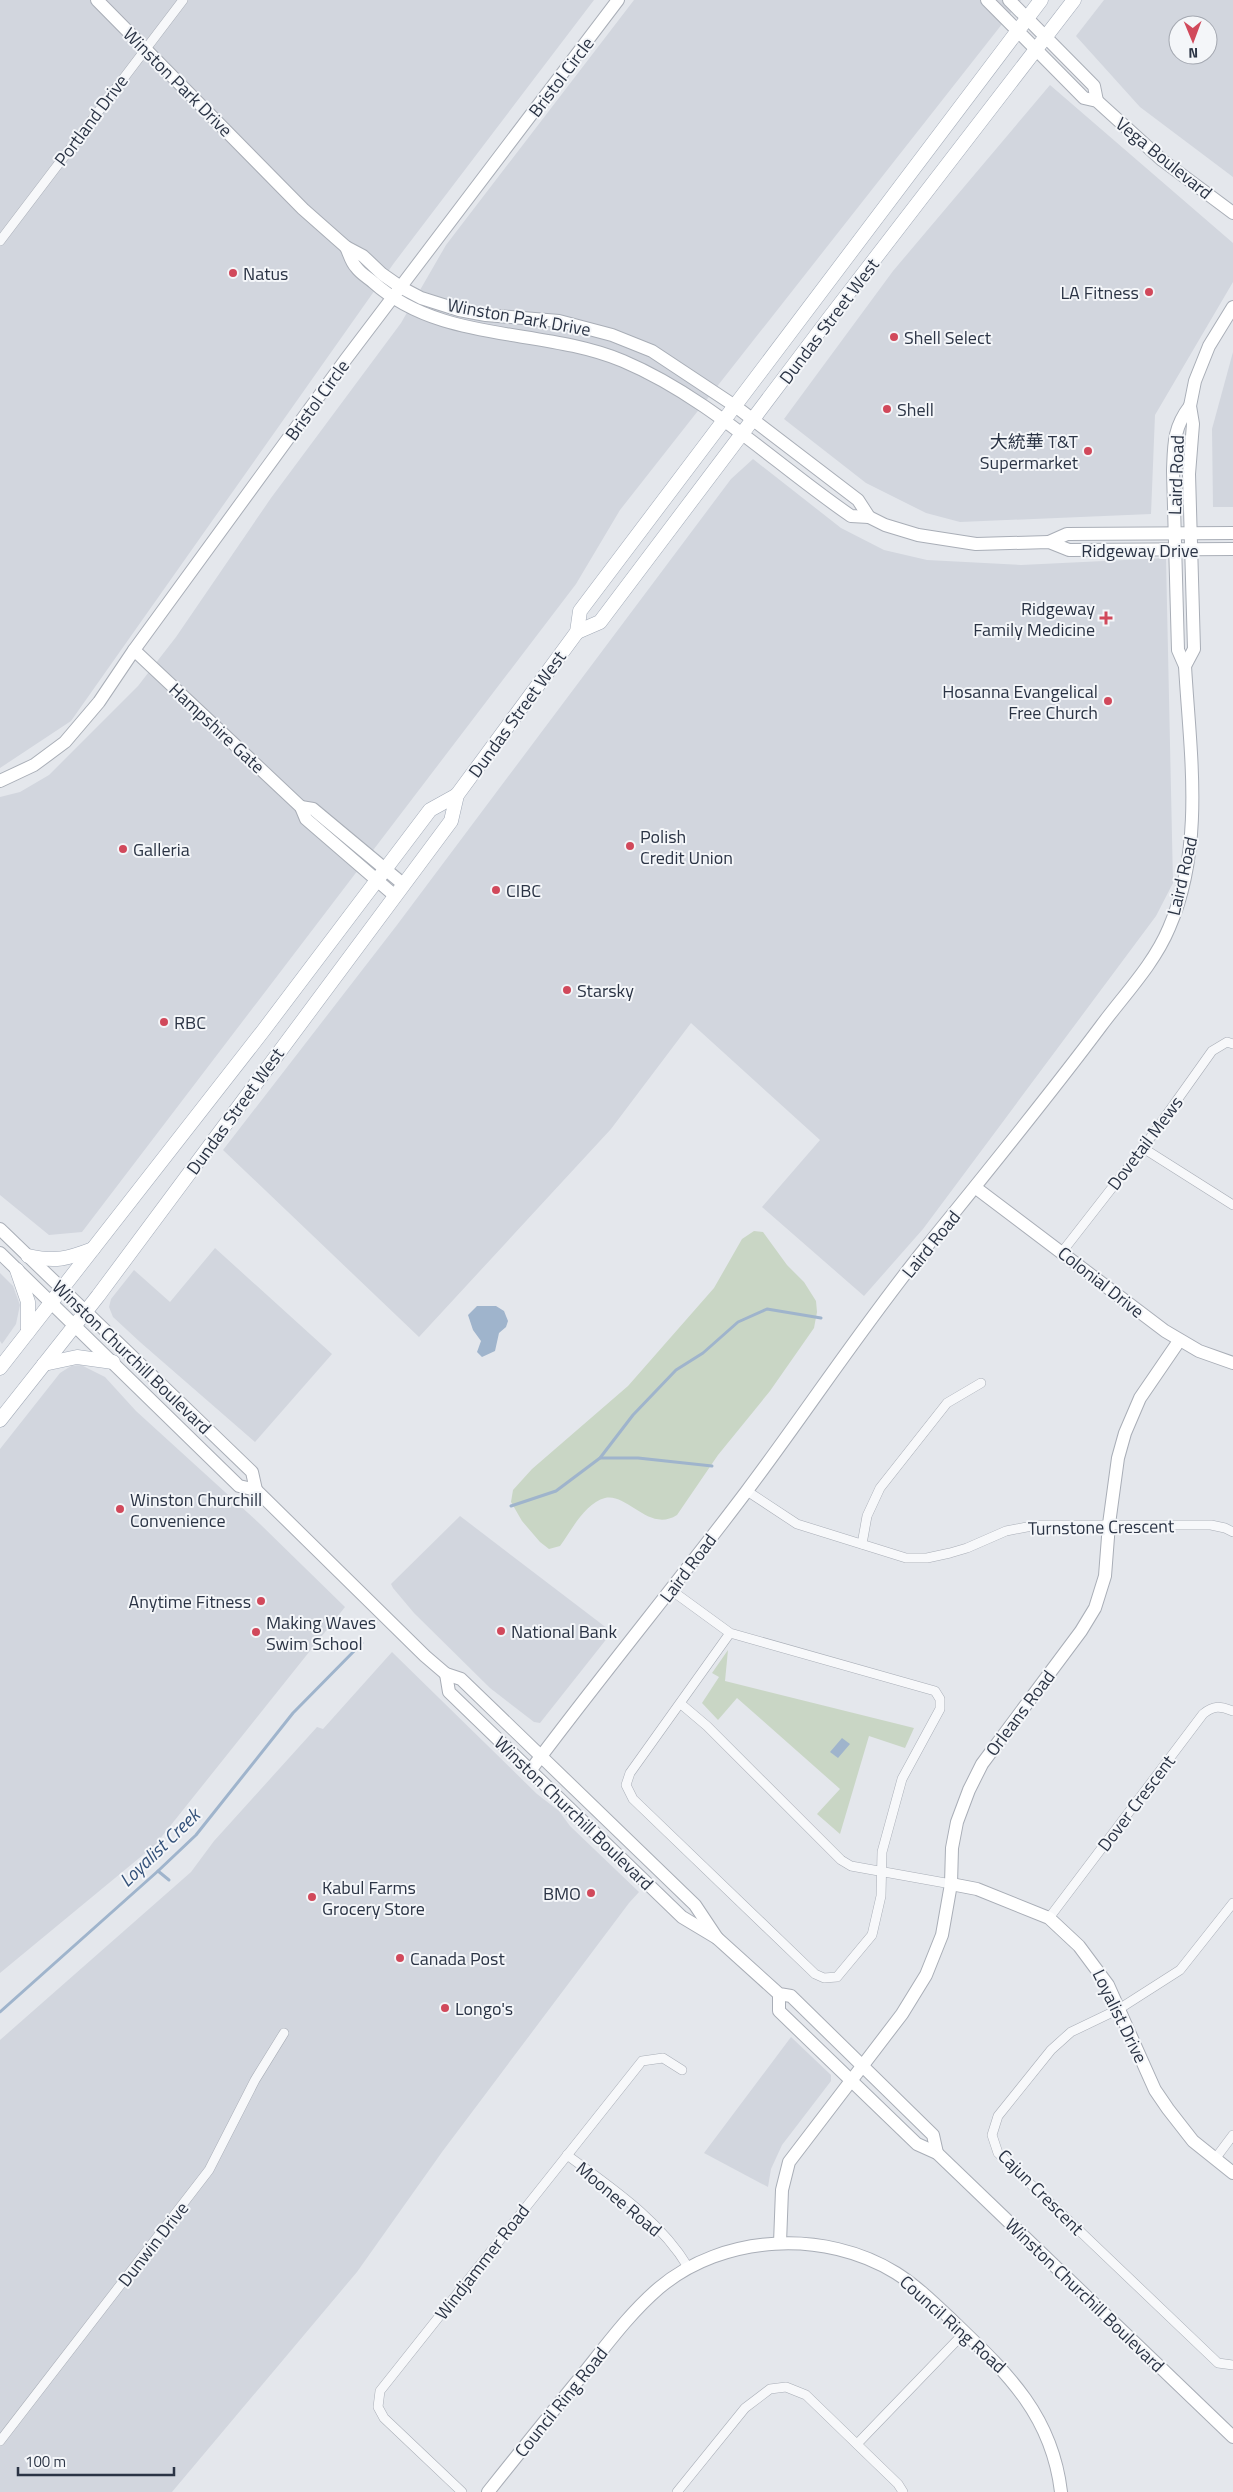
<svg xmlns="http://www.w3.org/2000/svg" width="1233" height="2492" viewBox="0 0 1233 2492" font-family="'Titillium Web','Noto Sans SC',sans-serif">
	<style>
		.built { fill: #d2d6de; fill-rule: evenodd }
		.green { fill: #c9d6c5 }
		.water { fill: #9fb4cc }
		.lines { fill: none; stroke-linecap: round; stroke-linejoin: round }
		.stream { stroke: #9fb4cc; stroke-width: 3 }
		.street-casing { stroke: #a9aeb7; stroke-width: 10 }
		.secondary-casing { stroke: #a9aeb7; stroke-width: 14 }
		.primary-casing { stroke: #a3abb8; stroke-width: 15 }
		.street { stroke: #f7f8fa; stroke-width: 9 }
		.secondary { stroke: #fff; stroke-width: 12 }
		.primary { stroke: #fff; stroke-width: 14 }
		.poi-dot { fill: #d1495b; stroke: #f4f6f9; stroke-width: 2 }
		.labels { text-anchor: middle; dominant-baseline: central; stroke-width: 4; stroke-linejoin: round; paint-order: stroke }
		.street-label { font-size: 18px; fill: #2b3445; stroke: #f4f6f9 }
		.poi-label { font-size: 18px; fill: #2b3445; stroke: #f4f6f9; text-anchor: start }
		.water-label { font-size: 19px; font-style: italic; fill: #34527a; stroke: #f4f6f9 }
	</style>
	<rect width="100%" height="100%" fill="#e4e7ec"/>
	<g class="built">
		<path d="M0,0H594L394,263L71,721L0,768Z"/>
		<path d="M634,0H1021L620,510L576,584L82,1232L49,1235L0,1195V797L20,792L49,775L138,686L176,637L271,498L401,323L446,245Z"/>
		<path d="M1104,0H1233V177L1140,107L1076,36ZM1178,25H1208V55H1178Z"/>
		<path d="M1050,85L1233,243V282L1155,415L1151,514L960,522L926,513L866,483L784,419L893,271Z"/>
		<path d="M1233,352V507H1213L1212,429Z"/>
		<path d="M753,459L841,528L884,550L927,560L1021,565L1166,558L1173,883L1156,916L923,1229L864,1296L762,1207L820,1140L691,1023L611,1129L419,1337L223,1150L397,925L731,479Z"/>
		<path d="M215,1248L332,1354L255,1442L140,1342L113,1317L109,1307L111,1299L134,1270L170,1302Z"/>
		<path d="M0,1273L13,1286L20,1305L16,1324L2,1344L0,1341Z"/>
		<path d="M81,1365L105,1377L136,1411L260,1524L345,1607L155,1845L0,1973V1449L60,1373L71,1366Z"/>
		<path d="M460,1516L612,1632L540,1723L534,1722L490,1688L414,1613L393,1588L391,1584Z"/>
		<path d="M392,1652L537,1794L559,1811L570,1826L639,1892L629,1903L442,2152L357,2272L172,2492H0V2040L191,1872L214,1841L317,1727L323,1729Z"/>
		<path d="M791,2037L831,2075V2081L782,2145L771,2169L768,2187L704,2153Z"/>
	</g>
	<g class="green">
		<path d="M754,1231L763,1232L787,1265L804,1282L816,1301L817,1312L814,1328L770,1391L718,1455L677,1515C649,1533 628,1493 605,1498C585,1503 571,1531 560,1546L549,1549L540,1542L522,1521L511,1502L513,1490L532,1469L628,1386L714,1288L742,1239Z"/>
		<path d="M728,1650L725,1681L914,1728L905,1748L869,1736L840,1834L817,1814L840,1789L737,1698L718,1720L702,1703L719,1677L712,1673Z"/>
	</g>
	<g class="water">
		<path d="M477,1306H496L504,1311L508,1321L506,1327L499,1333L495,1351L482,1357L477,1352L481,1341L473,1330L468,1315Z"/>
		<path d="M842,1738L850,1744L838,1758L830,1752Z"/>
	</g>
	<g class="lines">
		<g class="stream">
			<path d="M600,1458H638L712,1466"/>
			<path d="M511,1506L556,1491L600,1458L633,1415L676,1370L703,1353L738,1322L767,1309L821,1318"/>
			<path d="M158,1871L169,1880"/>
			<path d="M0,2012L158,1871L196,1835L293,1713L362,1643"/>
		</g>
		<g class="street-casing">
			<g id="street">
				<path d="M0,241L183,0"/>
				<path d="M1143,1148L1233,1205"/>
				<path d="M1062,1252L1143,1148L1212,1051L1227,1042L1233,1044"/>
				<path d="M747,1491L797,1524L906,1558H927L950,1553L967,1548L1006,1531L1037,1525H1211L1225,1528L1233,1532"/>
				<path d="M862,1544L867,1516L880,1488L947,1403L981,1383"/>
				<path d="M671,1590L730,1633L935,1691L940,1699V1709L902,1779L882,1852L881,1896L872,1935L837,1977L824,1978L815,1974L633,1799L626,1785L630,1773L730,1633"/>
				<path d="M681,1704L707,1726L841,1860L851,1866L951,1884"/>
				<path d="M1233,1903L1180,1970L1119,2009L1071,2032L1051,2050L998,2116L992,2135L998,2153L1218,2363L1233,2365"/>
				<path d="M1049,1918L1203,1714C1214,1705 1220,1706 1233,1711"/>
				<path d="M567,2155C610,2187 660,2220 688,2267"/>
				<path d="M1215,2159L1233,2135"/>
				<path d="M0,2441L209,2170L255,2080L284,2033"/>
				<path d="M857,2444L965,2332"/>
				<path d="M462,2492L384,2418L378,2407L380,2391L642,2061L663,2058L682,2070"/>
				<path d="M677,2492L745,2408L770,2389L786,2387L806,2395L898,2484L903,2492"/>
			</g>
		</g>
		<g class="secondary-casing">
			<g id="secondary">
				<path d="M97,0L303,209L346,247L363,256L382,274L402,288L421,298L459,310L486,315L559,321L612,335L652,351L735,406L858,500L869,517"/>
				<path d="M987,0L1084,98L1097,101L1162,160L1233,213"/>
				<path d="M1009,0L1094,86L1097,101"/>
				<path d="M346,247C349,253 351,262 356,267C360,273 367,277 373,282C442,344 542,327 623,361C708,397 775,464 851,516L869,517L885,525L918,535L976,544L1049,542L1069,550L1233,549"/>
				<path d="M1049,542L1067,534L1233,533"/>
				<path d="M134,650L301,807L306,819L394,895"/>
				<path d="M1185,666L1194,649L1189,474L1193,424L1190,406L1195,381L1209,346L1233,307"/>
				<path d="M0,781L34,765L65,742L99,702L134,650L346,359L618,0"/>
				<path d="M301,807L313,809L403,884"/>
				<path d="M976,1188L1165,1331L1199,1351L1233,1363"/>
				<path d="M0,1229L252,1472L256,1490"/>
				<path d="M0,1253L239,1486L256,1490L425,1656L446,1674L461,1679L695,1905L717,1938"/>
				<path d="M446,1674L449,1692L682,1917L717,1938L779,1994L791,1996L933,2135L937,2153"/>
				<path d="M530,1771C600,1677 675,1586 746,1492C807,1411 863,1325 927,1246C986,1173 1045,1101 1101,1026C1124,995 1154,964 1169,928C1205,846 1190,753 1185,666L1178,650L1173,471C1174,445 1173,428 1190,406"/>
				<path d="M951,1884L977,1889L1049,1918L1079,1946L1108,1985L1155,2090L1168,2109L1193,2141L1233,2173"/>
				<path d="M779,1994V2011L917,2144L937,2153L1233,2437"/>
				<path d="M780,2243L782,2190L789,2162L902,2014L926,1975L942,1935L951,1884L952,1848L957,1822L969,1790L982,1764L1081,1631L1095,1608L1105,1576L1109,1524L1118,1458L1125,1433L1140,1398L1179,1341"/>
				<path d="M488,2492C520,2452 552,2412 584,2373C608,2343 630,2313 659,2288C723,2234 825,2229 896,2273C918,2287 936,2305 955,2323C1007,2373 1052,2415 1061,2492"/>
			</g>
		</g>
		<g class="primary-casing">
			<g id="primary">
				<path d="M577,632L600,622L830,317L1074,0"/>
				<path d="M28,1256C56,1262 67,1259 93,1249"/>
				<path d="M17,1270L28,1302V1332"/>
				<path d="M44,1364L77,1357L113,1362"/>
				<path d="M0,1368L263,1031L430,810L457,795"/>
				<path d="M0,1420L98,1296L451,821L457,795L577,632L580,611L1041,0"/>
			</g>
		</g>
		<use href="#street" class="street"/>
		<use href="#secondary" class="secondary"/>
		<use href="#primary" class="primary"/>
	</g>
	<g class="poi-dot">
		<circle cx="233" cy="273" r="5"/>
		<circle cx="1149" cy="292" r="5"/>
		<circle cx="894" cy="337" r="5"/>
		<circle cx="887" cy="409" r="5"/>
		<circle cx="1088" cy="451" r="5"/>
		<path d="M1103.5 610.5h5v5h5v5h-5v5h-5v-5h-5v-5h5z"/>
		<circle cx="1108" cy="701" r="5"/>
		<circle cx="630" cy="846" r="5"/>
		<circle cx="123" cy="849" r="5"/>
		<circle cx="496" cy="890" r="5"/>
		<circle cx="567" cy="990" r="5"/>
		<circle cx="164" cy="1022" r="5"/>
		<circle cx="120" cy="1509" r="5"/>
		<circle cx="261" cy="1601" r="5"/>
		<circle cx="501" cy="1631" r="5"/>
		<circle cx="256" cy="1632" r="5"/>
		<circle cx="591" cy="1893" r="5"/>
		<circle cx="312" cy="1897" r="5"/>
		<circle cx="400" cy="1958" r="5"/>
		<circle cx="445" cy="2008" r="5"/>
	</g>
	<g class="labels">
		<g class="street-label">
			<text transform="translate(561 77) rotate(-53)">Bristol Circle</text>
			<text transform="translate(178 82) rotate(45)">Winston Park Drive</text>
			<text transform="translate(91 120) rotate(-53)">Portland Drive</text>
			<text transform="translate(1164 158) rotate(39)">Vega Boulevard</text>
			<text transform="translate(519 317) rotate(10)">Winston Park Drive</text>
			<text transform="translate(829 321) rotate(-53)">Dundas Street West</text>
			<text transform="translate(317 400) rotate(-54)">Bristol Circle</text>
			<text transform="translate(1176 475) rotate(-88)">Laird Road</text>
			<text x="1140" y="550">Ridgeway Drive</text>
			<text transform="translate(517 714) rotate(-54)">Dundas Street West</text>
			<text transform="translate(217 728) rotate(43)">Hampshire Gate</text>
			<text transform="translate(1182 876) rotate(-77)">Laird Road</text>
			<text transform="translate(235 1111) rotate(-54)">Dundas Street West</text>
			<text transform="translate(1145 1143) rotate(-53)">Dovetail Mews</text>
			<text transform="translate(931 1244) rotate(-51)">Laird Road</text>
			<text transform="translate(1101 1282) rotate(38)">Colonial Drive</text>
			<text transform="translate(132 1357) rotate(44)">Winston Churchill Boulevard</text>
			<text transform="translate(1101 1527) rotate(-1)">Turnstone Crescent</text>
			<text transform="translate(688 1568) rotate(-53)">Laird Road</text>
			<text transform="translate(1020 1713) rotate(-53)">Orleans Road</text>
			<text transform="translate(1136 1803) rotate(-53)">Dover Crescent</text>
			<text transform="translate(574 1813) rotate(44)">Winston Churchill Boulevard</text>
			<text transform="translate(1120 2016) rotate(64)">Loyalist Drive</text>
			<text transform="translate(1041 2192) rotate(45)">Cajun Crescent</text>
			<text transform="translate(619 2199) rotate(40)">Moonee Road</text>
			<text transform="translate(153 2244) rotate(-52)">Dunwin Drive</text>
			<text transform="translate(482 2262) rotate(-52)">Windjammer Road</text>
			<text transform="translate(1085 2295) rotate(44)">Winston Churchill Boulevard</text>
			<text transform="translate(953 2324) rotate(42)">Council Ring Road</text>
			<text transform="translate(561 2402) rotate(-51)">Council Ring Road</text>
		</g>
		<g class="poi-label">
			<text x="243" y="273">Natus</text>
			<text x="1139" y="292" text-anchor="end">LA Fitness</text>
			<text x="904" y="337">Shell Select</text>
			<text x="897" y="409">Shell</text>
			<text x="1078" y="441" text-anchor="end">大統華 T&amp;T<tspan x="1078" dy="21">Supermarket</tspan></text>
			<text x="1095" y="608" text-anchor="end">Ridgeway<tspan x="1095" dy="21">Family Medicine</tspan></text>
			<text x="1098" y="691" text-anchor="end">Hosanna Evangelical<tspan x="1098" dy="21">Free Church</tspan></text>
			<text x="640" y="836">Polish<tspan x="640" dy="21">Credit Union</tspan></text>
			<text x="133" y="849">Galleria</text>
			<text x="506" y="890">CIBC</text>
			<text x="577" y="990">Starsky</text>
			<text x="174" y="1022">RBC</text>
			<text x="130" y="1499">Winston Churchill<tspan x="130" dy="21">Convenience</tspan></text>
			<text x="251" y="1601" text-anchor="end">Anytime Fitness</text>
			<text x="266" y="1622">Making Waves<tspan x="266" dy="21">Swim School</tspan></text>
			<text x="511" y="1631">National Bank</text>
			<text x="322" y="1887">Kabul Farms<tspan x="322" dy="21">Grocery Store</tspan></text>
			<text x="581" y="1893" text-anchor="end">BMO</text>
			<text x="410" y="1958">Canada Post</text>
			<text x="455" y="2008">Longo's</text>
		</g>
		<g class="water-label">
			<text transform="translate(159 1847) rotate(-44)">Loyalist Creek</text>
		</g>
	</g>
	<g transform="translate(1193 40) rotate(179)"><circle r="24" fill="#f4f6f9" stroke="#a4a8b1"/>
	<path d="M0-4L9 19L0 12L-9 19Z" fill="#d1495b"/>
	<text y="-8" font-size="14" font-weight="bold" text-anchor="middle" fill="#2b3445">N</text>
	</g>
	<path d="M18 2467v8h156v-8" fill="none" stroke="#2b3445" stroke-width="2.5"/>
	<text x="25" y="2467" font-size="15" fill="#2b3445" stroke="#f4f6f9" stroke-width="4" paint-order="stroke">100 m</text>
</svg>
